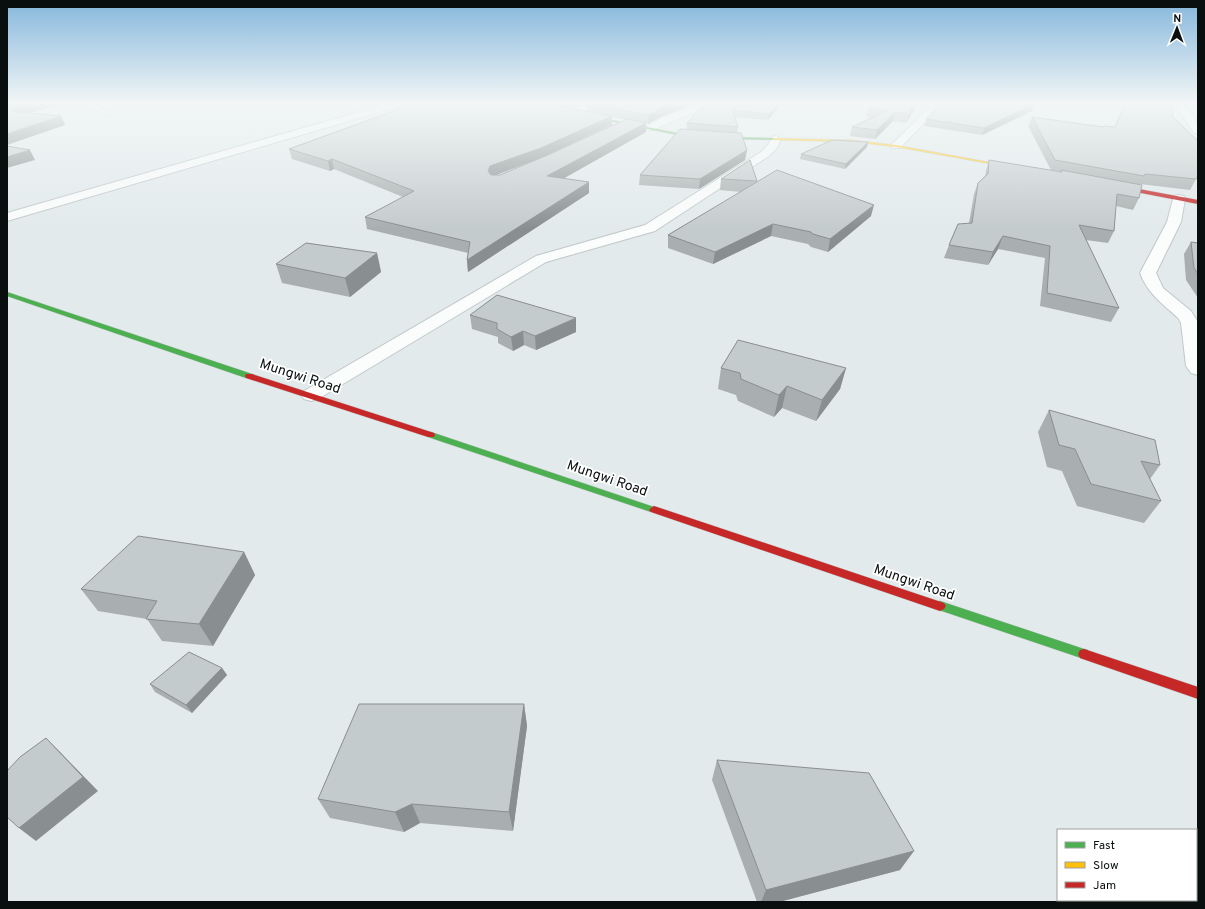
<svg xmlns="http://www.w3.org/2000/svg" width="1205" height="909" viewBox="0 0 1205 909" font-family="Overpass,sans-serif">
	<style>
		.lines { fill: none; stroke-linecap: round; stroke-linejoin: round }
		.lane-casing { stroke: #c1c7c9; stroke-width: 2 }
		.street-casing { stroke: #c1c7c9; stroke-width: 2 }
		.fast-casing { stroke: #c1c7c9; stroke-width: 1 }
		.slow-casing { stroke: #c1c7c9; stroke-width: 1 }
		.jam-casing { stroke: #c1c7c9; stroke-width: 1 }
		.lane { fill: #fbfcfc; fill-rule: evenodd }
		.street { fill: #fbfcfc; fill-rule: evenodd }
		.fast { fill: #4caf50; fill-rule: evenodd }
		.slow { fill: #ffc107; fill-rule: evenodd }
		.jam { fill: #c62828; fill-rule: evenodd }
		.wall { fill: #a9afb0; fill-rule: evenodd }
		.shaded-wall { fill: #898e90 }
		.building { fill: #c4cbcd; stroke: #898e90 }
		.labels { text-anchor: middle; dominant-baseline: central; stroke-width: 3.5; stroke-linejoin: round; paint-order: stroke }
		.street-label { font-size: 14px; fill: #090e0f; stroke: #fff }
	</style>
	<rect width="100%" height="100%" fill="#e2eaec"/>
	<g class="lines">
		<g class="lane-casing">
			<path id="lane" d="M77,102H84L113,114L108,115Z"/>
		</g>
		<g class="street-casing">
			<g id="street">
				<path d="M394,102H409L407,104L7,221V213Z"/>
				<path d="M591,102H604L602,104L575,115L572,116L567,113L569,111Z"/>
				<path d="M702,102H715L713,104L653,130H645L644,128L661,118Z"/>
				<path d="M935,102H945L900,148H892L891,146L892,144Z"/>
				<path d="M1173,102H1183C1192,116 1198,116 1198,134L1194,133Z"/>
				<path d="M776,136L781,139L777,148L769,156L655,231L546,262L318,399L311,401L304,399L301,395L304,391L536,256L645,225L761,152L768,145L772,137Z"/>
				<path d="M1179,195L1184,196L1185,199L1181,222L1156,273L1163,288L1191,311L1198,322V375L1191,373L1186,366L1181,323L1178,318C1163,304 1147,293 1140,273L1167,222L1173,199L1174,196Z"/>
			</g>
		</g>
		<g class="fast-casing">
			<g id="fast">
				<path d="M583,114L677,133L728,137L774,138L776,139L774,140L728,139L677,135L584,116Z"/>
				<path d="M7,292L252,374L253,376L252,378H246L7,296Z"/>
				<path d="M431,432L657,508L659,510L657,512H651L428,437L427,435L428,433Z"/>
				<path d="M940,601L1084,649L1088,650L1090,654L1088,658L1084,659L936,609L934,606L936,603Z"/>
			</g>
		</g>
		<g class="slow-casing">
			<path id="slow" d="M774,138L852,140L896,145L1021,168L1019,169L896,147L852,142L772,140Z"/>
		</g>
		<g class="jam-casing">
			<g id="jam">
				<path d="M1112,184L1198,200V204L1110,187V185Z"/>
				<path d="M246,374H252L434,433L435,435L434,437H428L246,378L245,376Z"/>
				<path d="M654,506L944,603L946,606L944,609L940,611L651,512L649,510L651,508Z"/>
				<path d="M1084,649L1198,687V699L1080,658L1078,654L1080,650Z"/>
			</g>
		</g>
		<use href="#lane" class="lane"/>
		<use href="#street" class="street"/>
		<use href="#fast" class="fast"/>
		<use href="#slow" class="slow"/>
		<use href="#jam" class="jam"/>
	</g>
	<g class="wall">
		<path d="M7,102H69L30,113L61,116L65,125L12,111L11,110L7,109Z"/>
		<path d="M538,102H588L571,108L587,111V103L590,102H699L660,117L648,124L646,123V132L563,179L589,193L468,272L467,260L468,253L367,229L365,217L403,197L334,169L330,171L292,159L289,149ZM612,117L627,120L550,154L500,175H496L612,125Z"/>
		<path d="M707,102H783L768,120L735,117L738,127L737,133L747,150L745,160L699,189L639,185L640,175L687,130V123Z"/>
		<path d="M878,102H919L906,123L893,121L875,139L850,136L852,127L872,118L866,117L868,108Z"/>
		<path d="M1122,102H1172L1173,117L1196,179L1190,190L1140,184L1139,198L1133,210L1116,206L1114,231L1108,243L1086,240L1119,308L1111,322L1040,306L1045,258L998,249L988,265L944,258L949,245L969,223L974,194L978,183L985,176L986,171L989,160L1060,172V171L1051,170L1028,126L1032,117L1103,127H1115L1124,105Z"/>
		<path d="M1032,111L982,135L924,126L926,119Z"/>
		<path d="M868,142L867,147L845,169L800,159L801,154Z"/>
		<path d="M721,179L757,181V182L871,216L828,252L811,247L808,244L771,236L713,264L668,248V235L741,192L720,190Z"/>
		<path d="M1191,242L1198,243V298L1186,280L1184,254Z"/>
		<path d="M377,253L381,272L350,297L282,283L276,264Z"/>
		<path d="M470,315L576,332L536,350L524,345L513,351L498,343V337L472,329Z"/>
		<path d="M721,368H846L840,389L816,421L782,408L774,417L738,401L736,395L718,389Z"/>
		<path d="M1049,410L1160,465L1150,479L1161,501L1144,523L1077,506L1062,471L1047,467L1038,432Z"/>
		<path d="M244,552L255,575L213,646L162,641L147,619L98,611L81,589Z"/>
		<path d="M222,668L227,675L192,713L155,692L150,684Z"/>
		<path d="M524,704L527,726L513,831L420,823L404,832L330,818L318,799Z"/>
		<path d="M717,760L900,870L779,902H757L712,780Z"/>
	</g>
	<g class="shaded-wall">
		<path d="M23,102H69L15,117L9,105Z"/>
		<path d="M571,102H588L571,108Z"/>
		<path d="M677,102H699L660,117L648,124L649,115L661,108Z"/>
		<path d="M779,102H783L768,120L769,114Z"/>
		<path d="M916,102H919L906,123L909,114Z"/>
		<path d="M1034,104L1032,111L982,135L984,128Z"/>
		<path d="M895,112L893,121L875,139L877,130Z"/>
		<path d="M61,116L65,125L7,145V134Z"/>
		<path d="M612,116V125L541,158L491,177L488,171L490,166Z"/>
		<path d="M646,123V132L548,187L547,176Z"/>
		<path d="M868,142L867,147L845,169L846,164Z"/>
		<path d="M30,150L35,160L7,168V157Z"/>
		<path d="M747,150L745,160L699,189L700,179Z"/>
		<path d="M332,159L334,169L330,171L328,161Z"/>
		<path d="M589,182V193L468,272L467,260Z"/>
		<path d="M874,205L871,216L828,252L830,239Z"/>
		<path d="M773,224L771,236L713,264L715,252Z"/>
		<path d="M1003,236L998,249L988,265L993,252Z"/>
		<path d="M377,253L381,272L350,297L345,278Z"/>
		<path d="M576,318V332L536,350L535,336Z"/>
		<path d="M523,331L524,345L513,351L511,337Z"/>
		<path d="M846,368L840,389L816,421L822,400Z"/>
		<path d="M787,386L782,408L774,417L779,395Z"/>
		<path d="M244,552L255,575L213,646L199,624Z"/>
		<path d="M222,668L227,675L192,713L186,705Z"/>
		<path d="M524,704L527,726L513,831L509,812Z"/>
		<path d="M46,738L61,753L98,791L36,841L19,828Z"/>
		<path d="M412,804L420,823L404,832L395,812Z"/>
		<path d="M914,851L900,870L779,902H761L766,890Z"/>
	</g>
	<g class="building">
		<path d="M9,102H23L9,105Z"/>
		<path d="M422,102H537L612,116L541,148L490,166L488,171L491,175H500L550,154L627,119L646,123L547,176L589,182L467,260L470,242L365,217L414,191L332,159L328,161L289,149L402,108Z"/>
		<path d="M590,102H677L661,108L649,115L587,103Z"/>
		<path d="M707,102H779L769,114L732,110L738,127L687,123L705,103Z"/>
		<path d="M878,102H916L909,114L895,112L877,130L852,127L887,111L868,108Z"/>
		<path d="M947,102H1034V104L984,128L926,119L937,108Z"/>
		<path d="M1126,102H1172L1173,117L1198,141V175L1196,179L1145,174L1144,176L1055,160L1032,117L1103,127L1104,126L1115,127Z"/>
		<path d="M7,111L61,116L7,134Z"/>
		<path d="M680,129L741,133L747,150L700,179L640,175Z"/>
		<path d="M832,140L868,142L846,164L801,154Z"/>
		<path d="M7,146L30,150L7,157Z"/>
		<path d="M750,160L757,181L721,179Z"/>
		<path d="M989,160L1062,172L1061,170L1142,185L1139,198L1117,194L1114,231L1079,225L1119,308L1047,293L1050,246L1003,236L993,252L949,245L958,224L972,223L978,183L988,174Z"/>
		<path d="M777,170L874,205L830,239L813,234L811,232L773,224L715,252L668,235Z"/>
		<path d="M1191,242L1198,243V274L1194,268Z"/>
		<path d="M306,243L377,253L345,278L276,264Z"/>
		<path d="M497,295L576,318L535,336L523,331L511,337L497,329V323L470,315Z"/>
		<path d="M738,340L846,368L822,400L787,386L779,395L741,379L740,373L721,368Z"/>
		<path d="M1049,410L1155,440L1160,465L1141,461L1161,501L1091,484L1075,449L1059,445Z"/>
		<path d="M138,536L244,552L199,624L146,619L157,601L81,589Z"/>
		<path d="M189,652L222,668L186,705L150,684Z"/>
		<path d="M359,704H524L509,812L412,804L395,812L318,799Z"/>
		<path d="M46,738L83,777L19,828L7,817V771L20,757Z"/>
		<path d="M717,760L869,773L914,851L766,890Z"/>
	</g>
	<linearGradient id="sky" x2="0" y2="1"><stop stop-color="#85b7dc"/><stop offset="0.45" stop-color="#f2f6f6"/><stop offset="1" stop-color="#f2f6f6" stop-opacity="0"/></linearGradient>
	<rect width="1205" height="229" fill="url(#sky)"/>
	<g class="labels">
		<g class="street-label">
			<text transform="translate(300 377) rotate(18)">Mungwi Road</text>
			<text transform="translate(607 479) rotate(19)">Mungwi Road</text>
			<text transform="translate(914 583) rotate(19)">Mungwi Road</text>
		</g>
	</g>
	<rect width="1205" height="909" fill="none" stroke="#090e0f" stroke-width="16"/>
	<rect x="1057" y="829" width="140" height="72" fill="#ffffff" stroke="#9d9f9f"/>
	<rect x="1065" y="842" width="20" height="6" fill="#4caf50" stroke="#9d9f9f"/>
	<text x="1093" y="849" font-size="12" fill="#090e0f">Fast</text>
	<rect x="1065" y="862" width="20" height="6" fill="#ffc107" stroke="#9d9f9f"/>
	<text x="1093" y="869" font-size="12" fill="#090e0f">Slow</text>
	<rect x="1065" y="882" width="20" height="6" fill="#c62828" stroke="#9d9f9f"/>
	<text x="1093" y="889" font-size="12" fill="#090e0f">Jam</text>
	<g transform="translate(1177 28) rotate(1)" stroke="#ffffff" stroke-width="3" paint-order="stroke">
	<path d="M0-3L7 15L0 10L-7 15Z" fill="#090e0f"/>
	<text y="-6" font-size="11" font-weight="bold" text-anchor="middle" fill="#090e0f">N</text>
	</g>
</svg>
